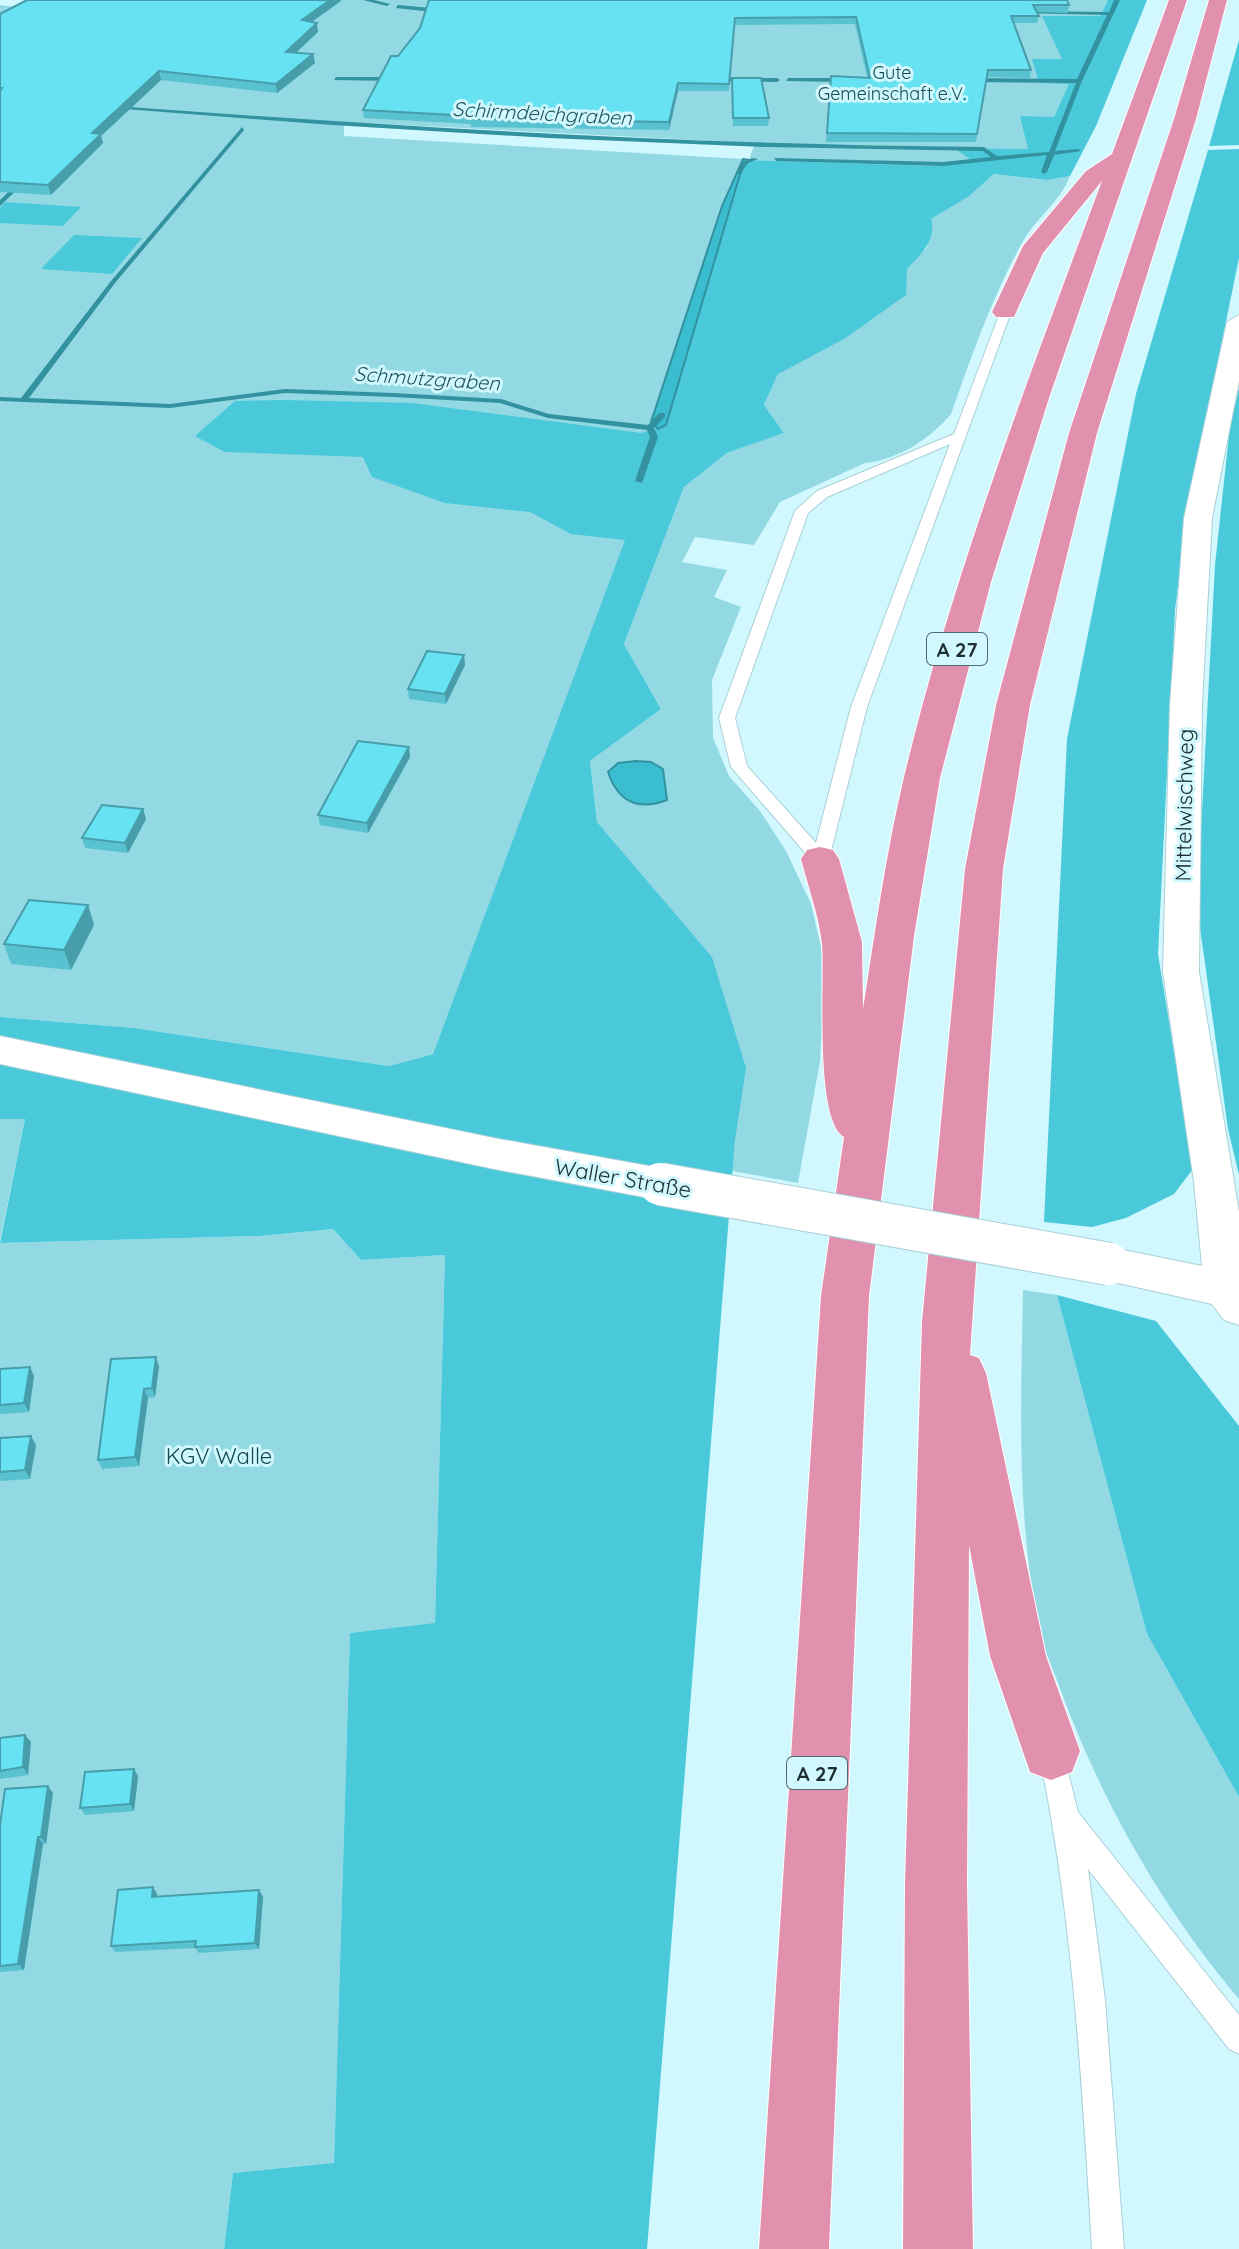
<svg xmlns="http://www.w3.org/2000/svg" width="1239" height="2249" viewBox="0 0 1239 2249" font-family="Quicksand,sans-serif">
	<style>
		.green { fill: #93d9e3 }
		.forest { fill: #4ac9da }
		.water { fill: #3abdce; stroke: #32929f; stroke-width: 2 }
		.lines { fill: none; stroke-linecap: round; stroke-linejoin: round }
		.stream { fill: #32929f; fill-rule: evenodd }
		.service-casing { stroke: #a9d0d6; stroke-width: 2 }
		.minor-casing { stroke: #a9d0d6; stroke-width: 2 }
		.motorway-casing { stroke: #fff; stroke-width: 2 }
		.service { fill: #fff; fill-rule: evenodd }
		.minor { fill: #fff; fill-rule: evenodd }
		.motorway { fill: #e191ad; fill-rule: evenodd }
		.minor-bridge-casing { stroke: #a9d0d6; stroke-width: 44; stroke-linecap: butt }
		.minor-bridge { stroke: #fff; stroke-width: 42 }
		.wall { fill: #58c2d1 }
		.shaded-wall { fill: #479eaa }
		.building { fill: #66e2f3; stroke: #479eaa; stroke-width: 2 }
		.labels { text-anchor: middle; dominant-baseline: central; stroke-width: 6; stroke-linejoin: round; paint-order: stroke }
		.far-park-label { font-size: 18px; fill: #134b52; stroke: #d0f8fe }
		.far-water-label { font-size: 20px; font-style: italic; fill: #1f545c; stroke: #d0f8fe }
		.shield { fill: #d0f8fe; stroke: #546b6e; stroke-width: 2 }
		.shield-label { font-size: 20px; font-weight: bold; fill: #1f2e31 }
		.street-label { font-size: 22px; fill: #1f2e31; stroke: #d0f8fe }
		.park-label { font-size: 22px; fill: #134b52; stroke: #d0f8fe }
	</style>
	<rect width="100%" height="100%" fill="#d0f8fe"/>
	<g class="green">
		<path d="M90,0H1108L1100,16L1063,59L1070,83L1054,117L1028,149L956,148L972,160L936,166L749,160L755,143L344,122V136L743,159L722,206L651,422L662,440L564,711L433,1054L389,1066L134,1028L0,1017V5L67,14Z"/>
		<path d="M994,174L1046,180L1070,176C1060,202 1037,217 1023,241C993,295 971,357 951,414C930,439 898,460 865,463L780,502L754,545L695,537L682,562L727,570L714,597L741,607L712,680L713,738L729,776L760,811L786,851L811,904L825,964L820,1061L798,1183L732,1171L735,1140L712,958L597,822L590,761L661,709L624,644L684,487L727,453L784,433L764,405L778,374L805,356L927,248L931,219L968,197Z"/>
		<path d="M0,1119H25L0,1240Z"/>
		<path d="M333,1229L361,1260L445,1255L435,1624L350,1633L334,2164L233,2173L224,2249H0V1243L260,1236Z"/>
		<path d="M1023,1290L1057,1295L1147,1634L1239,1797V1999C1162,1908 1102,1802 1061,1691C1054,1670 1043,1649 1039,1628C1016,1516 1021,1403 1023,1290Z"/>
	</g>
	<g class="forest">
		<path d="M1108,0H1147L1096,126L1070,176L1047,180L994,174L968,197L931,219C937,240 921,254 907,269L906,295L844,339L778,374L764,405L784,433L727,453L684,487L624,644L661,709L590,761L597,822L712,957L746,1068L735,1140L647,2249H224L233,2173L334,2163L350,1633L435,1623L445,1255L361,1260L333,1229L260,1236L0,1243L25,1119H0V1017L134,1028L389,1066L433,1054L625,540L571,534L530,512L445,503L372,477L363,457L225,452L195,436L235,401L284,400L412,403L641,433L666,425L741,171L749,160L936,166L971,160L954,148L1028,149L1020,116L1054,117L1069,84L1039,83L1032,59H1062L1042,16H1100Z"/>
		<path d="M1239,40V145L1209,146Z"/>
		<path d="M1239,149V258L1188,507L1175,610L1158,954L1193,1169L1174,1194L1126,1218L1092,1227L1044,1222L1067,739L1136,394L1208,150Z"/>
		<path d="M5,202L81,207L63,226L0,223V208Z"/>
		<path d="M74,235L142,238L112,274L41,269Z"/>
		<path d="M1239,388V1175L1228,1129L1197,906L1215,565L1230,426Z"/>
		<path d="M1057,1295L1156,1321L1239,1426V1797L1147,1634Z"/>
	</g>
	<g class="water">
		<path d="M743,159L749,160L741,171L666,425L658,429L651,422L722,206Z"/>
		<path d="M636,761L651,762L663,769L667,800C638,811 618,802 608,772L618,763Z"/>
	</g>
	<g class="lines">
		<g class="stream">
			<path d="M363,0H374L390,4L387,6Z"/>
			<path d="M1114,0H1120L1082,81L1055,151L1078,149L1081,151L1054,155L1047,172L1044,174L1041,172L1047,155L943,166L776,161L774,158L943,162L991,157L983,151L767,147L549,138L332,125L112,108L115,106C404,127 694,145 984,147L997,156L1049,152L1076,83L971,82L968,80L971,78L1077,79L1107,15L1021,13L1024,11L1109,12Z"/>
			<path d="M398,5L442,9L445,11L442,13L396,8Z"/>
			<path d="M336,77H392L395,79L392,81L334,80Z"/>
			<path d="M715,78H777L780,80L777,82L713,81Z"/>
			<path d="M788,78H844L847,80L844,82L786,81Z"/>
			<path d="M242,127L244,130L115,283L29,398L170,404L285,389L394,393L501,399L549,414L648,425L659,413H665V417L654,428L658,437L642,483L635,481L650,437L647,430L548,418L500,403L394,397L285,393L170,408L0,401V397L21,398L111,281Z"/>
			<path d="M753,158L758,159L746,164L741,174H737L742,162Z"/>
			<path d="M19,182L24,183L0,206V200Z"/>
		</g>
		<g class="service-casing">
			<g id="service">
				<path d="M1001,310L1011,312L867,707L829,859L826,863H814L731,767L719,718L795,511L817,491L954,434ZM950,444L851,707L816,843L747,766L735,718L808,513L827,497Z"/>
				<path d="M1052,1740L1061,1744L1078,1812L1239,2015V2054L1229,2049L1088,1869L1105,2000L1124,2249H1092C1082,2082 1073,1917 1039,1753L1043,1744Z"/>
			</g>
		</g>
		<g class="minor-casing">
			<g id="minor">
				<path d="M1239,315V381L1212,518L1202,704L1199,972L1239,1212V1325L1224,1320L1212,1304L1109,1281L1094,1276L1088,1264L1094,1252L1109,1247L1202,1266L1194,1182L1163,972L1170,704L1184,518L1227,322Z"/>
				<path d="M0,1036L494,1138L660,1168L675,1173L681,1184L675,1195L660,1200L494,1169L0,1064Z"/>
			</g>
		</g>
		<g class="motorway-casing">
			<g id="motorway">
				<path d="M1169,0H1187L1049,398L991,582L940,778L914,936L869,1296L829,2249H759L821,1296L844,1137C814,1119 825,979 822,944C819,916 808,886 801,859L807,850L820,847L833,850L839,859L862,942L863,1009C875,932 886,853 904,777C953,574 1029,377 1102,181L1043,253L1014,317H996L992,312L1023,246L1086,171L1112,154Z"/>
				<path d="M1209,0H1227L1196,119L1097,433L1030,705L1003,869L970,1355L979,1358L986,1373L1046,1656L1080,1751L1072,1772L1051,1780L1030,1772L990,1656L969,1545L967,1883L973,2249H903L905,1883L922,1322L965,869L996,705L1069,433L1174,119Z"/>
			</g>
		</g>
		<use href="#service" class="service"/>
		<use href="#minor" class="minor"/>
		<use href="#motorway" class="motorway"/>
		<g class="minor-bridge-casing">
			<path id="minor-bridge" d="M660,1184L1109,1264"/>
		</g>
		<use href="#minor-bridge" class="minor-bridge"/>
	</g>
	<g class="wall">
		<path d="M27,0H340L341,1L312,22L318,32L296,53L313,54L315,63L277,93L161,80L101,136L103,143L51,195L1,192L0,193V14Z"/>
		<path d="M429,0L1069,5L1068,13L1037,12L1039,16L1037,23H1014L1031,70L1030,78L987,77L976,142H826L831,76L867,77L855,24L735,25L729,91H678L669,130L471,127V124L364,118L363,110L398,56L420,28Z"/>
		<path d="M732,86L769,118L768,126H733Z"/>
		<path d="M464,655L465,665L446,704L409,699L408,689Z"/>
		<path d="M409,747L410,757L368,833L320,825L318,815Z"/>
		<path d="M143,809L146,819L128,853L85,848L82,838Z"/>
		<path d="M88,905L94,925L71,970L11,964L4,944Z"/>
		<path d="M159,1366L155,1397L148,1398L139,1466L102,1469L98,1460Z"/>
		<path d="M0,1369L34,1376L29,1412L0,1414Z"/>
		<path d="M0,1438L36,1445L30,1479L0,1481Z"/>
		<path d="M0,1738L31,1742L28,1775L0,1779Z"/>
		<path d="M138,1776L134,1811L85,1815L80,1808Z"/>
		<path d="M53,1793L46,1844H43L24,1970L0,1972V1825Z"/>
		<path d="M259,1890L263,1897L259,1949L199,1953L195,1948L115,1952L111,1946L157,1894V1896Z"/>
	</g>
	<g class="shaded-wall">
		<path d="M330,0H340L341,1L303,28L302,20Z"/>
		<path d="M317,23L318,32L287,61L286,52Z"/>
		<path d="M313,54L315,63L277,93L276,84Z"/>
		<path d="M159,71L161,80L101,136L103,143L51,195L48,185L92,133Z"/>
		<path d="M678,83V91L669,130V122Z"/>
		<path d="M464,655L465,665L446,704L445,694Z"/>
		<path d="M409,747L410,757L368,833L367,823Z"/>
		<path d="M143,809L146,819L128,853L125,843Z"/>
		<path d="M88,905L94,925L71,970L64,950Z"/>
		<path d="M156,1357L159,1366L155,1397L152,1388Z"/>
		<path d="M30,1367L34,1376L29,1412L24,1403Z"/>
		<path d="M144,1389L148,1398L139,1466L135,1457Z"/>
		<path d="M31,1436L36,1445L30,1479L25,1470Z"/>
		<path d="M25,1735L31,1742L28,1775L23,1767Z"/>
		<path d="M134,1769L138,1776L134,1811L130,1804Z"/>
		<path d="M48,1786L53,1793L46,1844L41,1837Z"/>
		<path d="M38,1837L43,1844L24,1970L18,1964Z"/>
		<path d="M153,1887L157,1894L156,1903L152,1897Z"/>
		<path d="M259,1890L263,1897L259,1949L255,1943Z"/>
	</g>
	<g class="building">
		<path d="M27,0H330L302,20L317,23L286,52L313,54L276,84L159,71L92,133L101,134L48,185L0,182V91L2,88H0V14Z"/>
		<path d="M429,0H1067L1069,5H1033L1039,16H1011L1031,70H988L977,134L827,133L831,76L870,78L856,17L735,18L729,84L678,83L669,122L470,119L471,116L363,110L391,56H398L420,28Z"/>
		<path d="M732,78H761L769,118H733Z"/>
		<path d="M427,651L464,655L445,694L408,689Z"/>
		<path d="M358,741L409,747L367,823L318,815Z"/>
		<path d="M102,805L143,809L125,843L82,838Z"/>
		<path d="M29,900L88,905L64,950L4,944Z"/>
		<path d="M156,1357L152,1388L144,1389L135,1457L98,1460L111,1359Z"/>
		<path d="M30,1367L24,1403L0,1405V1369Z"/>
		<path d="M31,1436L25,1470L0,1472V1438Z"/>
		<path d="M25,1735L23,1767L0,1771V1738Z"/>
		<path d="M134,1769L130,1804L80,1808L85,1772Z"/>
		<path d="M48,1786L41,1837H38L18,1964L0,1966V1825L5,1789Z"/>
		<path d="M153,1887L152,1897L259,1890L255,1943L195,1947L196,1941L111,1946L118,1890Z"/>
	</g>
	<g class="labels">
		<g class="far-park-label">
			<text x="892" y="72">Gute<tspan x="892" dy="21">Gemeinschaft e.V.</tspan></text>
		</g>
		<g class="far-water-label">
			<text transform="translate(542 113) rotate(3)">Schirmdeichgraben</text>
			<text transform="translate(427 378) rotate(4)">Schmutzgraben</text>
		</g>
		<g class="shield">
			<rect x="927" y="633" width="60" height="32" rx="6"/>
			<rect x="787" y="1757" width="60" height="32" rx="6"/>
		</g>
		<g class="shield-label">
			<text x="957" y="649">A 27</text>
			<text x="817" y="1773">A 27</text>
		</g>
		<g class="street-label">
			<text transform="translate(1184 805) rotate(-89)">Mittelwischweg</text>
			<text transform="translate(623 1178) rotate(10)">Waller Straße</text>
		</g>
		<g class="park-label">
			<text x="219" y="1456">KGV Walle</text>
		</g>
	</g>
</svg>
